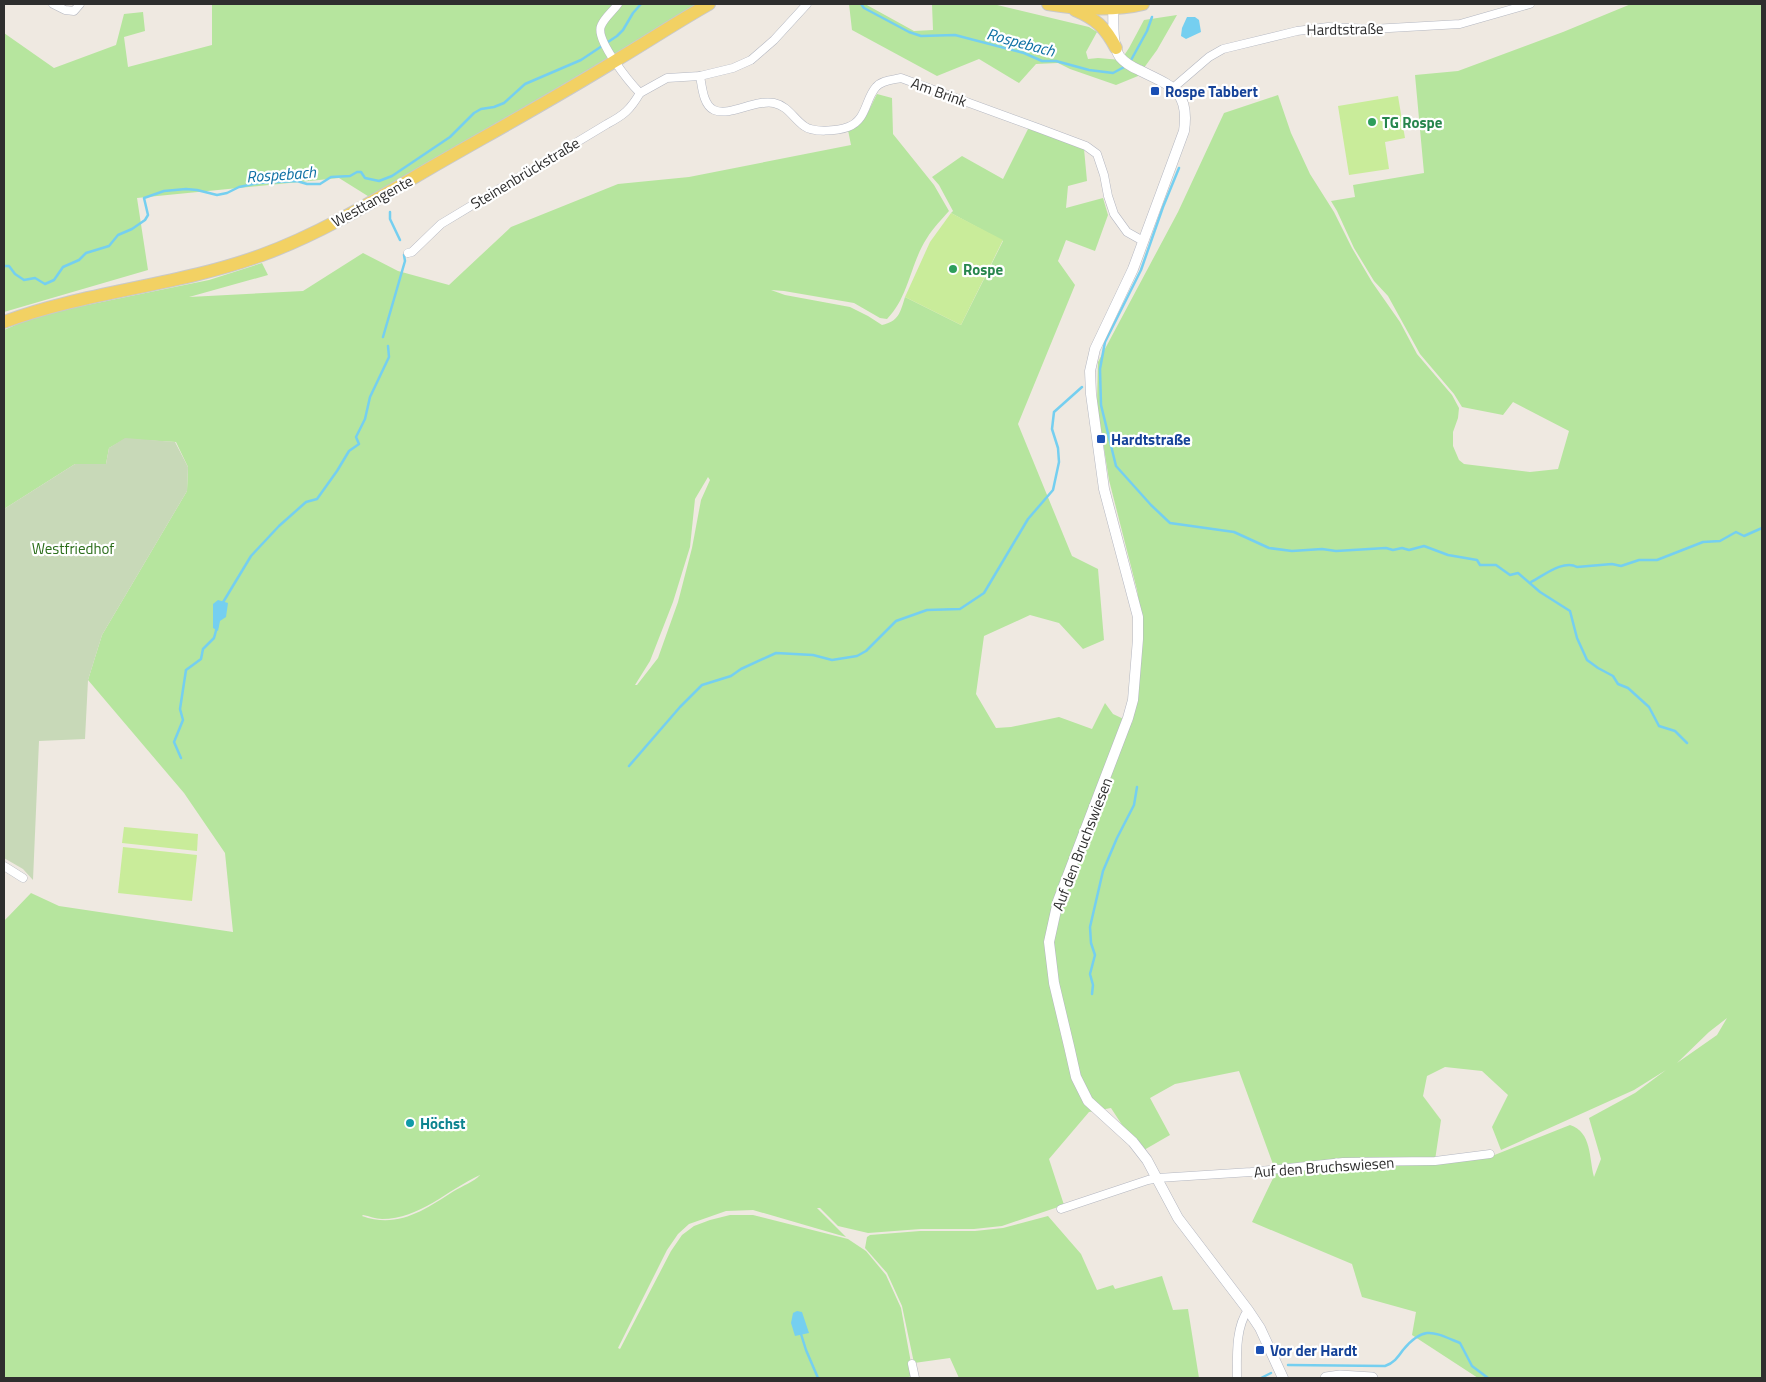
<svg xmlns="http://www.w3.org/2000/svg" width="1766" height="1382" viewBox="0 0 1766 1382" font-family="'Titillium Web',sans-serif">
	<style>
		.green { fill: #b6e59e; fill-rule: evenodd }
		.cemetery { fill: #c8d9b8 }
		.pitch { fill: #c9ec9a }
		.water { fill: #75cff0 }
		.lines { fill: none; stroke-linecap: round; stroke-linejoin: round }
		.stream { stroke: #75cff0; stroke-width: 2.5 }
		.minor-casing { stroke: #b4b7c1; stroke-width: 9 }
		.tertiary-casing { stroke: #b4b7c1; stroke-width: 11 }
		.secondary-casing { stroke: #b4b7c1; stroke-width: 12 }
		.primary-casing { stroke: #c9c9c9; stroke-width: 14 }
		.minor { stroke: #fff; stroke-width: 8 }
		.tertiary { stroke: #fff; stroke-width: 10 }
		.secondary { stroke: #fff; stroke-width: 11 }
		.primary { stroke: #f2d163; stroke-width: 12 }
		.transit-dot { fill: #1a4fb4; stroke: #fff; stroke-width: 2 }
		.leisure-dot { fill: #2e9e5b; stroke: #fff; stroke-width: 2 }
		.culture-dot { fill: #0f9aa8; stroke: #fff; stroke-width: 2 }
		.labels { text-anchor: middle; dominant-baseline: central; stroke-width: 4.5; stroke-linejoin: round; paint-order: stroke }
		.street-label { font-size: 15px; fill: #2e2e2e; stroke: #fff }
		.transit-label { font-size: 15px; font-weight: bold; fill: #164399; stroke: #fff; text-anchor: start }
		.leisure-label { font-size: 15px; font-weight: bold; fill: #27864d; stroke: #fff; text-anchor: start }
		.park-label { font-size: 15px; fill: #2c6e1b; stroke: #fff }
		.culture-label { font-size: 15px; font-weight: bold; fill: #0d838f; stroke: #fff; text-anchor: start }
		.water-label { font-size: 16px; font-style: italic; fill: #0d6fa3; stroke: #fff }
	</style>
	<rect width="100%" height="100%" fill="#efe9e1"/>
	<g class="green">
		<path d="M212,4H697L614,58L371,198L339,178L137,198L148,270L4,312V33L54,68L116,45L124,14L143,12L145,31L124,37L128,67L212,45Z"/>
		<path d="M849,4H865L914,31L933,30L932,4H993L1089,27L1097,32L1086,52L1088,59L1098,58L1121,60L1129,48L1144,20L1177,15L1157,50L1138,76L1116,85L1070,69L1058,63L1036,64L1019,83L979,59L937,76L852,30Z"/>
		<path d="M1631,4H1762V1378H1478L1412,1335L1416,1312L1362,1297L1352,1264L1252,1222L1276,1172L1343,1164L1436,1162L1492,1156L1570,1125C1592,1132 1589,1158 1594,1177L1601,1159L1589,1118L1635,1093L1666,1070L1634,1090L1501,1150L1492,1127L1508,1095L1482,1071L1445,1067L1427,1076L1423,1096L1441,1120L1435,1160L1343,1161L1274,1167L1239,1071L1175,1084L1150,1098L1170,1135L1144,1150L1126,1131L1111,1108L1089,1112L1049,1159L1064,1205L1002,1226L974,1229H921L868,1233L838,1226L820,1208H817L846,1237L753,1210L726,1211L689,1224L678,1234L667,1250L618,1348L620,1349L671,1251L682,1235L694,1226L710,1220L730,1215H753L848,1239L866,1251L886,1275L901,1308L913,1374L908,1378H4V921L31,893L59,906L233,932L225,853L184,793L88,680L102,635L187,491L188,467L176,442L125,439L109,448L106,464H75L4,509V330L38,315L209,280L262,263L268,275L189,297L303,291L363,253L398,271L449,285L511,227L618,184L689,177L851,145L848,130C866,123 869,109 877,94L892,98L893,134L934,185L949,211C942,219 933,228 927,238C910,264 909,297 887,319L880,318L854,303L784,291L771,290L785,295L850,307L868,316L882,325C899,321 900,313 905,297L961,325L1003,241L951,213L953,211L939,185L932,177L962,156L1003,179L1029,127L1084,149L1087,181L1068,186L1066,208L1103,198L1108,215L1095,251L1066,240L1058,261L1075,285L1018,424L1072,556L1098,569L1104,640L1083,649L1059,623L1030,615L984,636L976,694L996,728L1011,727L1059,717L1092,729L1105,703L1113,714L1132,723L1137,698L1142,622L1137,590L1109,480L1097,404L1098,362L1178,212L1224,113L1278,95L1291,133L1310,174L1334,212L1352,248L1372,282L1400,322L1417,354L1452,395L1459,408L1458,418L1453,432V446L1459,460L1464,464L1530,472L1558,469L1569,431L1513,402L1503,415L1462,407L1454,394L1420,354L1388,296L1374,281L1354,248L1337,211L1331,201L1355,197L1353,185L1424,173L1415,75L1458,71L1563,32ZM708,477L710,480L701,500L692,548L678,602L658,658L637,685H635L650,661L673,602L690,547L695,499ZM1727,1018L1717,1035L1677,1063L1709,1032ZM480,1175C474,1182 462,1186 454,1191C424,1210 398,1229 362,1216L363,1215C369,1216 376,1219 382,1219C420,1219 447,1190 480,1175Z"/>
		<path d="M1048,1216L1081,1254L1097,1290L1113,1285L1115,1289L1162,1276L1173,1310L1188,1309L1199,1378H959L950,1358L914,1363L902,1306L887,1273L865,1248L867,1237L870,1235L920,1231H975L1003,1228Z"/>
	</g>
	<path class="cemetery" d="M125,438L175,442L188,467L187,491L102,635L88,680L85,739L39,741L33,880L23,869L4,858V509L75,464H106L109,448Z"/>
	<g class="pitch">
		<path d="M1398,96L1405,138L1385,142L1389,169L1349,175L1338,106Z"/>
		<path d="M951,213L1003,240L961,325L905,297L930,242Z"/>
		<path d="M124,827L198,834L197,851L122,843Z"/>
		<path d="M123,847L197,855L192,901L118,893Z"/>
	</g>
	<g class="water">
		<path d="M1187,17H1195L1199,20L1201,32L1186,39L1181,36L1182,28Z"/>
		<path d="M218,600L228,603L226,617L220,621L218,631L213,628V604Z"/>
		<path d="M797,1311L802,1312L809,1333L795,1336L791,1323L793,1313Z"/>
	</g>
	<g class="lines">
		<g class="stream">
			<path d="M861,4L864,8L909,32L921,36L955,35L1024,53L1042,61H1056L1089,70L1113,73L1126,66"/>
			<path d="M1130,62L1147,31L1152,17"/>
			<path d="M1179,168L1163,207L1141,270L1105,342L1100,369L1101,405L1116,466L1151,505L1170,523L1234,532L1269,548L1292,551L1322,549L1336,551L1386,548L1393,550L1402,548L1409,550L1424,546L1448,555L1477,560L1480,565H1496L1510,575L1518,573L1540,592L1570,611L1577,638L1587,660L1598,668L1613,676L1618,684L1628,688L1649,707L1659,726L1675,731L1687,743"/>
			<path d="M390,212V219L400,240"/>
			<path d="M4,266H9L15,274L24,280L35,278L45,284L54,280L63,267L79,260L86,253L109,246L118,235L132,229L145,220L148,215L144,198L164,191L186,189L197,190L217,195L227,193L239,187L259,183L297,181L307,184H320L331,177L350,176L357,172H361L365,178L379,181L392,176L450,137L474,113L481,109L494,107L504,103L525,84L581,60L617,36L623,30L633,13L641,4"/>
			<path d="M383,337L405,261L404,255"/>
			<path d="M1531,582C1543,576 1564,559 1577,567L1612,564L1621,566L1639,560H1657L1703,542L1720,541L1736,532L1744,536L1762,528"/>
			<path d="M222,604L251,556L279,526L306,502L317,499L337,471L349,451L359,444L356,437L365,419L370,397L389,357L388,346"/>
			<path d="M181,758L174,742L183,720L180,709L186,670L201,659L203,649L214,638L217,627"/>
			<path d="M629,766L680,707L702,685L731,676L741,669L776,653L813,655L832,660L857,656L866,651L896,621L927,610L960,609L984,593L1028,519L1053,490L1059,462L1058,448L1052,429L1054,412L1082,387"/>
			<path d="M1092,994L1093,985L1090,974L1095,955L1091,943L1090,927L1103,871L1117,838L1134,805L1137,787"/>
			<path d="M801,1334L806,1350L818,1378"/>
			<path d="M1288,1365L1385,1366C1394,1363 1398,1357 1403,1350C1424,1325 1433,1332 1460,1343L1472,1366L1488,1378"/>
			<path d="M1261,1378L1271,1373"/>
		</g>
		<g class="minor-casing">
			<g id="minor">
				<path d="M53,4L65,10L74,11L80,4"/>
				<path d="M618,4C613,11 604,18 601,26C595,40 630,83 640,93L667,78L700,76L733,68L751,60L774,40L807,4"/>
				<path d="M700,76C702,86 703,105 714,110C730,117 755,99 774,103C788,106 793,118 804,126C813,133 837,131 848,127C867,120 865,99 876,87C882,80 892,80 901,78L1038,128L1086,146L1097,154L1104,175L1108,196L1114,214L1127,232L1143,241"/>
				<path d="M1173,88L1209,57L1223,49L1297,31L1328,27L1372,29L1460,24L1530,4"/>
				<path d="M408,253L412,252L441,224L607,124C624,115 630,110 640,93"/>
				<path d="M4,866L23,878"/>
				<path d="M1061,1209L1148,1180L1158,1178L1251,1172L1343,1162L1435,1161L1490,1154"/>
				<path d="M912,1364L915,1378"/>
				<path d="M1237,1378C1237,1357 1235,1328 1248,1310"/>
			</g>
		</g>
		<g class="tertiary-casing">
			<path id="tertiary" d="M1113,4C1114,18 1111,45 1120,57C1125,63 1132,67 1139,70C1171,86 1190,90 1184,131L1133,269L1095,349L1090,371L1091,394L1104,489L1138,617V639L1133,700L1128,718L1058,901L1049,942L1054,983L1069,1046L1076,1077L1088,1101L1133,1142L1147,1160L1178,1218L1248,1310L1260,1328L1283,1378"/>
		</g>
		<g class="secondary-casing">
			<path id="secondary" d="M1326,1378L1340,1376L1372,1378"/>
		</g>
		<g class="primary-casing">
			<g id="primary">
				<path d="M1048,4C1076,9 1116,11 1143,4"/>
				<path d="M1075,10C1096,19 1105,27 1116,48"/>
				<path d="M4,322C87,291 178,286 262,255C322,233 377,199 432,167C493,132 555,98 615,61C647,42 677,22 709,4"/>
			</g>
		</g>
		<use href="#minor" class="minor"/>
		<use href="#tertiary" class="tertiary"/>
		<use href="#secondary" class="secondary"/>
		<use href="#primary" class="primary"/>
	</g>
	<g class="transit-dot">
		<rect x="1150" y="86" width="10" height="10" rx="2.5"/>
		<rect x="1096" y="434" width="10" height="10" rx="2.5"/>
		<rect x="1255" y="1345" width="10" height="10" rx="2.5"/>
	</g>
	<g class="leisure-dot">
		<circle cx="1372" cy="122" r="5"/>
		<circle cx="953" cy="269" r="5"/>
	</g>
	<circle class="culture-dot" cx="410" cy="1123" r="5"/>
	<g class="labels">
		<g class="street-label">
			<text transform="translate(1345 29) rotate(-1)">Hardtstraße</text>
			<text transform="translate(939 92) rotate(20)">Am Brink</text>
			<text transform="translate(525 173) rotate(-31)">Steinenbrückstraße</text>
			<text transform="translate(372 201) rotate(-29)">Westtangente</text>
			<text transform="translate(1082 844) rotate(-69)">Auf den Bruchswiesen</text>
			<text transform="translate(1324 1167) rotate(-4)">Auf den Bruchswiesen</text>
		</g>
		<g class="transit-label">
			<text x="1165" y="91">Rospe Tabbert</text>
			<text x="1111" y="439">Hardtstraße</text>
			<text x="1270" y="1350">Vor der Hardt</text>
		</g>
		<g class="leisure-label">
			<text x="1382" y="122">TG Rospe</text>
			<text x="963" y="269">Rospe</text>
		</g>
		<g class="park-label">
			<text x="73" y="548">Westfriedhof</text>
		</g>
		<g class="culture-label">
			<text x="420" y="1123">Höchst</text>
		</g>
		<g class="water-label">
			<text transform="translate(1021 42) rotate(15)">Rospebach</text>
			<text transform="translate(281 174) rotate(-4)">Rospebach</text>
		</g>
	</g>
	<rect width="1766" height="1382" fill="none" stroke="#2e2e2e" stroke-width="10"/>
</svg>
